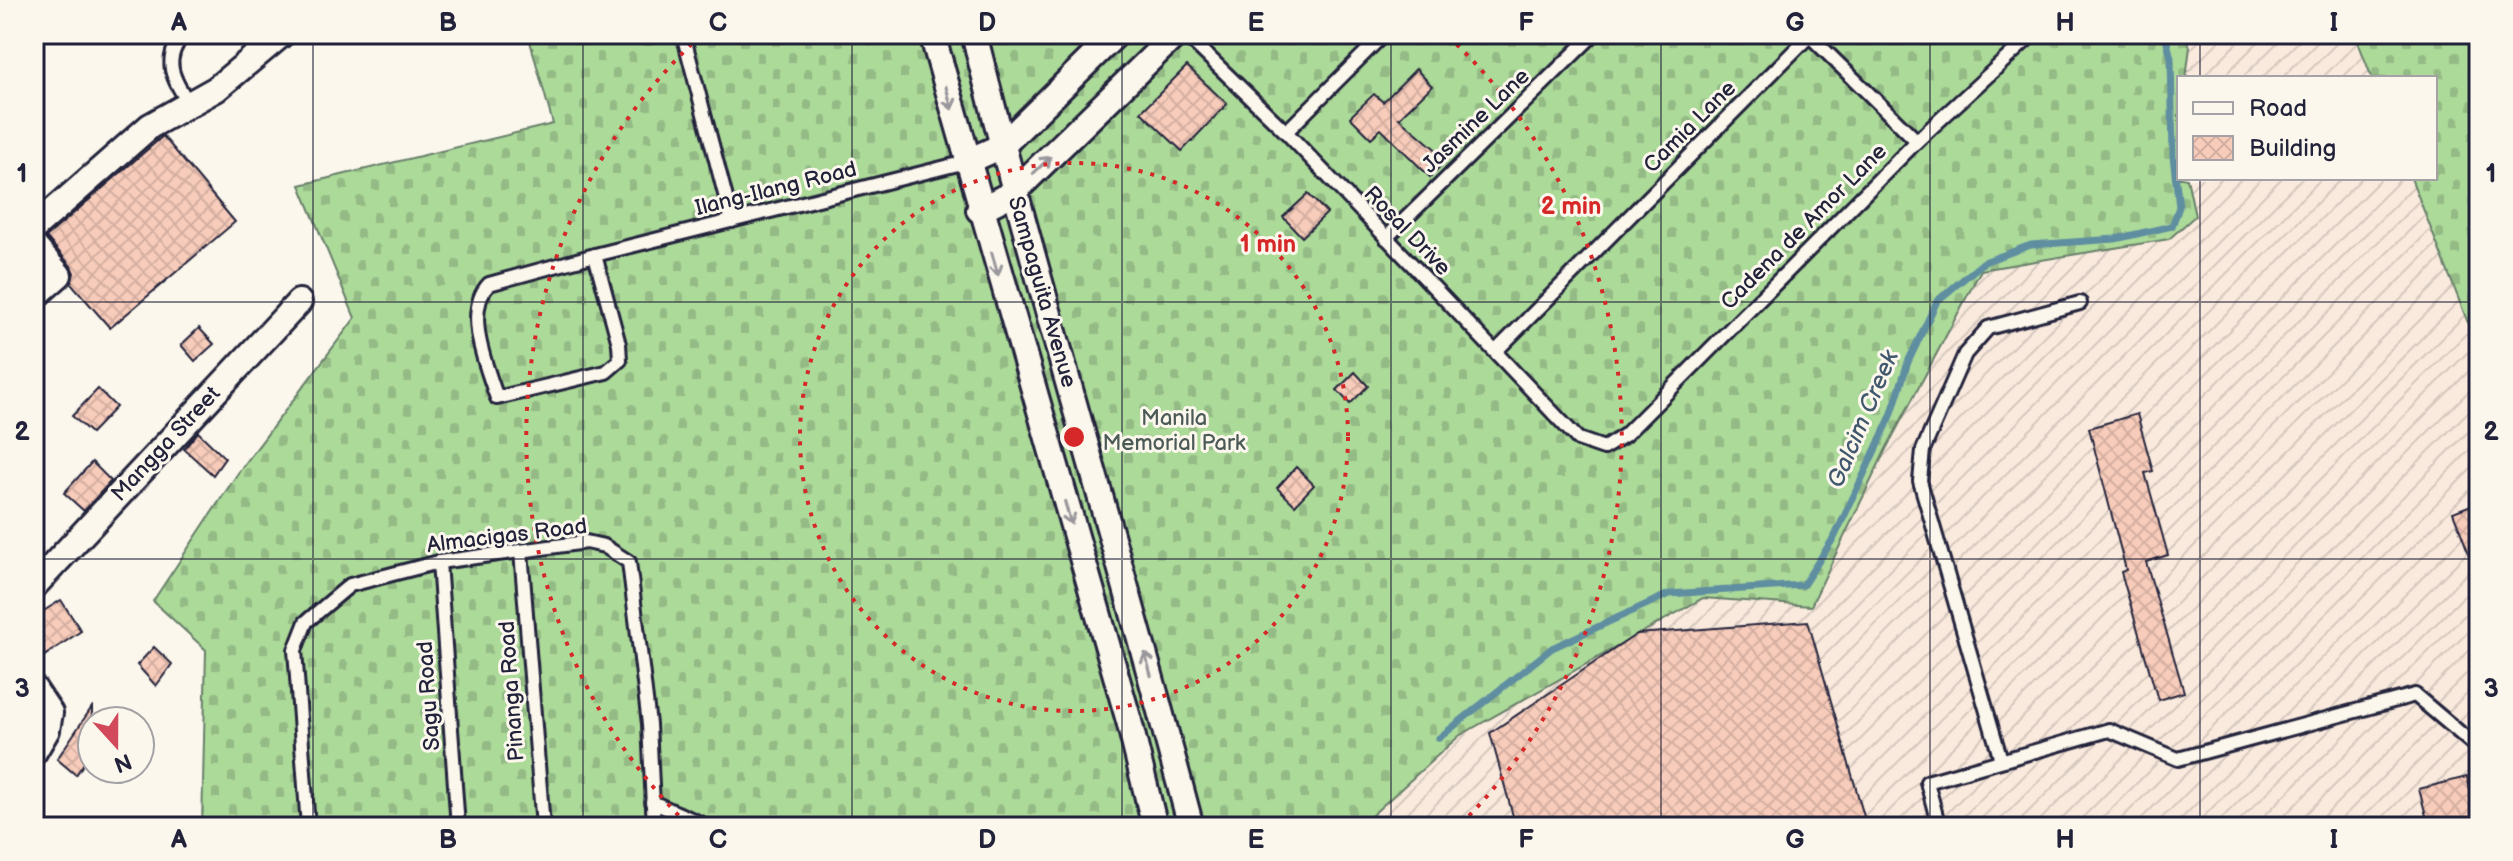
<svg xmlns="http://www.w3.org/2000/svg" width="2513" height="861" viewBox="0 0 2513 861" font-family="'Balsamiq Sans',sans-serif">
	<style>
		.industrial { fill: url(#industrial-furrows) }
		.cemetery { fill: url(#cemetery-stones); stroke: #677e6a; stroke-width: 2 }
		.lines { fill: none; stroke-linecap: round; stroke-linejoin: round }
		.stream { stroke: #5f8ea1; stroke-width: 7 }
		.building { fill: url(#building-cross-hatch); stroke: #22223b; stroke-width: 2 }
		.service-casing { stroke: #22223b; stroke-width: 18 }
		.minor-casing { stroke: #22223b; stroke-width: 30 }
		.service { stroke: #fbf7ec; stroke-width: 12 }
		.minor { stroke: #fbf7ec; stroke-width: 24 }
		.oneway { stroke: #99979c }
		.grid { fill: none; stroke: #22223b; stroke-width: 2; stroke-opacity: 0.55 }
		.ring { fill: none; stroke: #d62828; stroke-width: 4; stroke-dasharray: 4 8 }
		.labels { text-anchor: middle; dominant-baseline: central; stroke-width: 6; stroke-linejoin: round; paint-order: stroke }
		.street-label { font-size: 22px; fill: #22223b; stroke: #fbf7ec }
		.park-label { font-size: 22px; fill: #4b5957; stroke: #fbf7ec }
		.water-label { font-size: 24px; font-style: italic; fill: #41586e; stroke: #fbf7ec }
		.centre { fill: #d62828; stroke: #fbf7ec; stroke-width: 4 }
		.ring-label { font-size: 24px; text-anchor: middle; font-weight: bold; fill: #d62828; stroke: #fbf7ec; stroke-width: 6; stroke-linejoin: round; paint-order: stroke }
		.neatline { fill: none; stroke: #22223b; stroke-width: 3 }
		.grid-label { font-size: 26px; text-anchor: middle; font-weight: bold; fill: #22223b }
	</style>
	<defs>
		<pattern id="industrial-furrows" width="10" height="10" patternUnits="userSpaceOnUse" patternTransform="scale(2)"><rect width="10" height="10" fill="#faeadd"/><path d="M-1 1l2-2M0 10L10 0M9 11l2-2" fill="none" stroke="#d6c8bf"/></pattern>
		<pattern id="cemetery-stones" width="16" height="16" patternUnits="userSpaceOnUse" patternTransform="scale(2)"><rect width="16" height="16" fill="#acda99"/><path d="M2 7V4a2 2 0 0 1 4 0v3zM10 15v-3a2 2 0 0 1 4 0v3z" fill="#94bb85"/></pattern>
		<pattern id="building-cross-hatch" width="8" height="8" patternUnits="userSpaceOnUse" patternTransform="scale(2)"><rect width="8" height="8" fill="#f8ccba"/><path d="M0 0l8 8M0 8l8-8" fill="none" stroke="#d4afa1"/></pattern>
	</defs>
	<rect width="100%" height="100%" fill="#fbf7ec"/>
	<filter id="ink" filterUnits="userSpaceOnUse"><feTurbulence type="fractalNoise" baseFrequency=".0125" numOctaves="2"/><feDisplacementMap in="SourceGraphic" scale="16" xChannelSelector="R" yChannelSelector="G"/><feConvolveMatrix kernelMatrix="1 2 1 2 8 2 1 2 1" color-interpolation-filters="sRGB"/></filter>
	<g filter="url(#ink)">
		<g class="industrial">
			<path d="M2186,34H2355L2372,78H2186L2190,47Z"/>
			<path d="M2187,178H2411L2479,351V827H1359L1459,736L1703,598L1811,606L1886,449L1981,270L2079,255L2195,216Z"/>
		</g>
		<g class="cemetery">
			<path d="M528,34H2186L2190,47L2186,78H2179V178H2187L2195,216L2169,239L1981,270L1886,449L1811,606L1703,598L1459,736L1359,827H202L206,650L153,601L238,473L355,318L300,185L553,124Z"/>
			<path d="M2355,34H2479V351L2411,178H2435V78H2372Z"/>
		</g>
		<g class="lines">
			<path class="stream" d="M1439,738L1552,648L1669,594L1803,585L1835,536L1891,416L1908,362L1937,301L1984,262L2031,245L2115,239L2172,226L2179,207L2173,156L2171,58L2165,34"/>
		</g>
		<g class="building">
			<path d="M1187,66L1227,104L1182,151L1141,112Z"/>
			<path d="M1416,69L1432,86L1399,118L1447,159L1430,177L1381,129L1371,138L1350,117L1374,94L1383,102Z"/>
			<path d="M163,136L235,222L110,328L71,283L74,273L71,266L46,237Z"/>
			<path d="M1308,194L1327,213L1302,237L1283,217Z"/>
			<path d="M199,328L214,344L195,361L181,345Z"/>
			<path d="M1355,372L1368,386L1350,404L1337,390Z"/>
			<path d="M98,389L116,407L91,433L72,416Z"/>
			<path d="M2137,414L2153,471L2145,473L2168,555L2146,562L2184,692L2158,700L2121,572L2126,570L2089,428Z"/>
			<path d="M198,432L225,458L213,475L184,449Z"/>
			<path d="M92,462L111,481L84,511L64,493Z"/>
			<path d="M1296,467L1314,485L1295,505L1277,488Z"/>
			<path d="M2479,502V575H2477L2453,512Z"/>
			<path d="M61,600L81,631L34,663V617Z"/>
			<path d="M1808,621L1867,827H1516L1490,733L1637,634Z"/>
			<path d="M154,647L172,664L156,686L137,665Z"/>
			<path d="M92,707V751L76,775L57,759Z"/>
			<path d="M2467,777L2479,827H2429L2419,789Z"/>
		</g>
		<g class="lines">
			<g class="service-casing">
				<g id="service">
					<path d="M184,34C161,60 173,79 190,105"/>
					<path d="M683,34L732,221"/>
					<path d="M1185,34L1286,132L1578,439L1604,448L1625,435L1917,141L2033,34"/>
					<path d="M1808,34L1917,141"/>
					<path d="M1286,132L1384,34"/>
					<path d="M1386,238L1594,34"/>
					<path d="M595,255L619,344L620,360L606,372L497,398C486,366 463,311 489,284Z"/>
					<path d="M595,255L966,162"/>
					<path d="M1496,351L1811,34"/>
					<path d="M521,551L543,827"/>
					<path d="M439,562L458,827"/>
					<path d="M2001,760L1920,481L1923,450L1965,354L1988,328L2080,303"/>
					<path d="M652,802L709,827"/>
					<path d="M308,827L295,650L306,622L350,585L439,562L586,542L604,546L629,562L649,724L654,827"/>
					<path d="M1939,827L1927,782L2109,730L2178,759L2415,695L2479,749"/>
				</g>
			</g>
			<g class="minor-casing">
				<g id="minor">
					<path d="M932,34L1129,721L1155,827"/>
					<path d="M974,34C1041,300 1122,562 1191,827"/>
					<path d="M966,162L1002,146L1116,34"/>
					<path d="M979,210L1013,193L1176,34"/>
					<path d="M34,228L150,126L216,89L282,34"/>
					<path d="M34,246L59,275L34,297"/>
					<path d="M34,586L299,302"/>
					<path d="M34,689L50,713L47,730L34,752"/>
				</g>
			</g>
			<use href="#service" class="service"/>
			<use href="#minor" class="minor"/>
		</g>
		<defs><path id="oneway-shaft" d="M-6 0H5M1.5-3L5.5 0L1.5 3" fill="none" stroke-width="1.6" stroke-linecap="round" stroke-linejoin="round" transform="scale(2)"/></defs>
		<g class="oneway">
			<use href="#oneway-shaft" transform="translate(949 98) rotate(75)"/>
			<use href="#oneway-shaft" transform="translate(1042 165) rotate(-44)"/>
			<use href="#oneway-shaft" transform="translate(995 264) rotate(74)"/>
			<use href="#oneway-shaft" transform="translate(1068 513) rotate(74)"/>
			<use href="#oneway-shaft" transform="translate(1148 664) rotate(-105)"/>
		</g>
	</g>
	<path class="grid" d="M313,34V827M583,34V827M852,34V827M1122,34V827M1391,34V827M1661,34V827M1930,34V827M2200,34V78M2200,178V827M34,302H2479M34,559H2479"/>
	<g class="ring">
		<circle cx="1074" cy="437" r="274"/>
		<path d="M687 824A548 548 0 0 1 700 36M1448 36A548 548 0 0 1 1461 824"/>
	</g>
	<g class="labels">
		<g class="street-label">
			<text transform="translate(1476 121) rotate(-44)">Jasmine Lane</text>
			<text transform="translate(1690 127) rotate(-45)">Camia Lane</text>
			<text transform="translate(776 189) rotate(-14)">Ilang-Ilang Road</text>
			<text transform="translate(1804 227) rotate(-45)">Cadena de Amor Lane</text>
			<text transform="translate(1407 231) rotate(46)">Rosal Drive</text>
			<text transform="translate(1042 292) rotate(74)">Sampaguita Avenue</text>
			<text transform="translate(166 444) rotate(-47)">Mangga Street</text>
			<text transform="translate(507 536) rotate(-7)">Almacigas Road</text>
			<text transform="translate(512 691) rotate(-94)">Pinanga Road</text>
			<text transform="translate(429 696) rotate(-94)">Sagu Road</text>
		</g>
		<g class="park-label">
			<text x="1174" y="418">Manila<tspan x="1174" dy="25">Memorial Park</tspan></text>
		</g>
		<g class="water-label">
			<text transform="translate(1863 419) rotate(-67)">Galcim Creek</text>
		</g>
	</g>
	<circle cx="1074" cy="437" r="12" class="centre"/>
	<g class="ring-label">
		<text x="1571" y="214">2 min</text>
		<text x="1268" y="252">1 min</text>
	</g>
	<rect width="2513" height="861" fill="none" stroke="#fbf7ec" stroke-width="88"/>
	<rect x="2177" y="76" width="260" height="104" fill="#fbf7ec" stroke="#a4a2a5" stroke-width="2"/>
	<rect x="2193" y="102" width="40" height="12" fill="#fbf7ec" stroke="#a4a2a5" stroke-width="2"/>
	<text x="2249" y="116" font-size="24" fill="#22223b">Road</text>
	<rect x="2193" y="136" width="40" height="24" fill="url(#building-cross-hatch)" stroke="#a4a2a5" stroke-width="2"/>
	<text x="2249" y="156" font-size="24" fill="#22223b">Building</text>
	<g transform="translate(116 745) rotate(159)"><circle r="38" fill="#fbf7ec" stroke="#a4a2a5" stroke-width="2"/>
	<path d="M0-6L14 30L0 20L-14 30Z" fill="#d1495b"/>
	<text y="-12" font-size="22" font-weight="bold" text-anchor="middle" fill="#22223b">N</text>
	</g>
	<rect x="44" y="44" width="2425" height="773" class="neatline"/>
	<g class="grid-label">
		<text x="179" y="31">A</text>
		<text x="448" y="31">B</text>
		<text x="718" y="31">C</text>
		<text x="987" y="31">D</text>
		<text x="1256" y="31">E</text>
		<text x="1526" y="31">F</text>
		<text x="1795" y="31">G</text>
		<text x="2065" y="31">H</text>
		<text x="2334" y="31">I</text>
		<text x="22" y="182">1</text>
		<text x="2491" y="182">1</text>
		<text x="22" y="440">2</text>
		<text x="2491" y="440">2</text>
		<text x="22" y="697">3</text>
		<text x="2491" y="697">3</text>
		<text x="179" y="848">A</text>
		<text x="448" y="848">B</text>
		<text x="718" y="848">C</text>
		<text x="987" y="848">D</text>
		<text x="1256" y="848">E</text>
		<text x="1526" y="848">F</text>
		<text x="1795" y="848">G</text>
		<text x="2065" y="848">H</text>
		<text x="2334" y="848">I</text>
	</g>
</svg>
